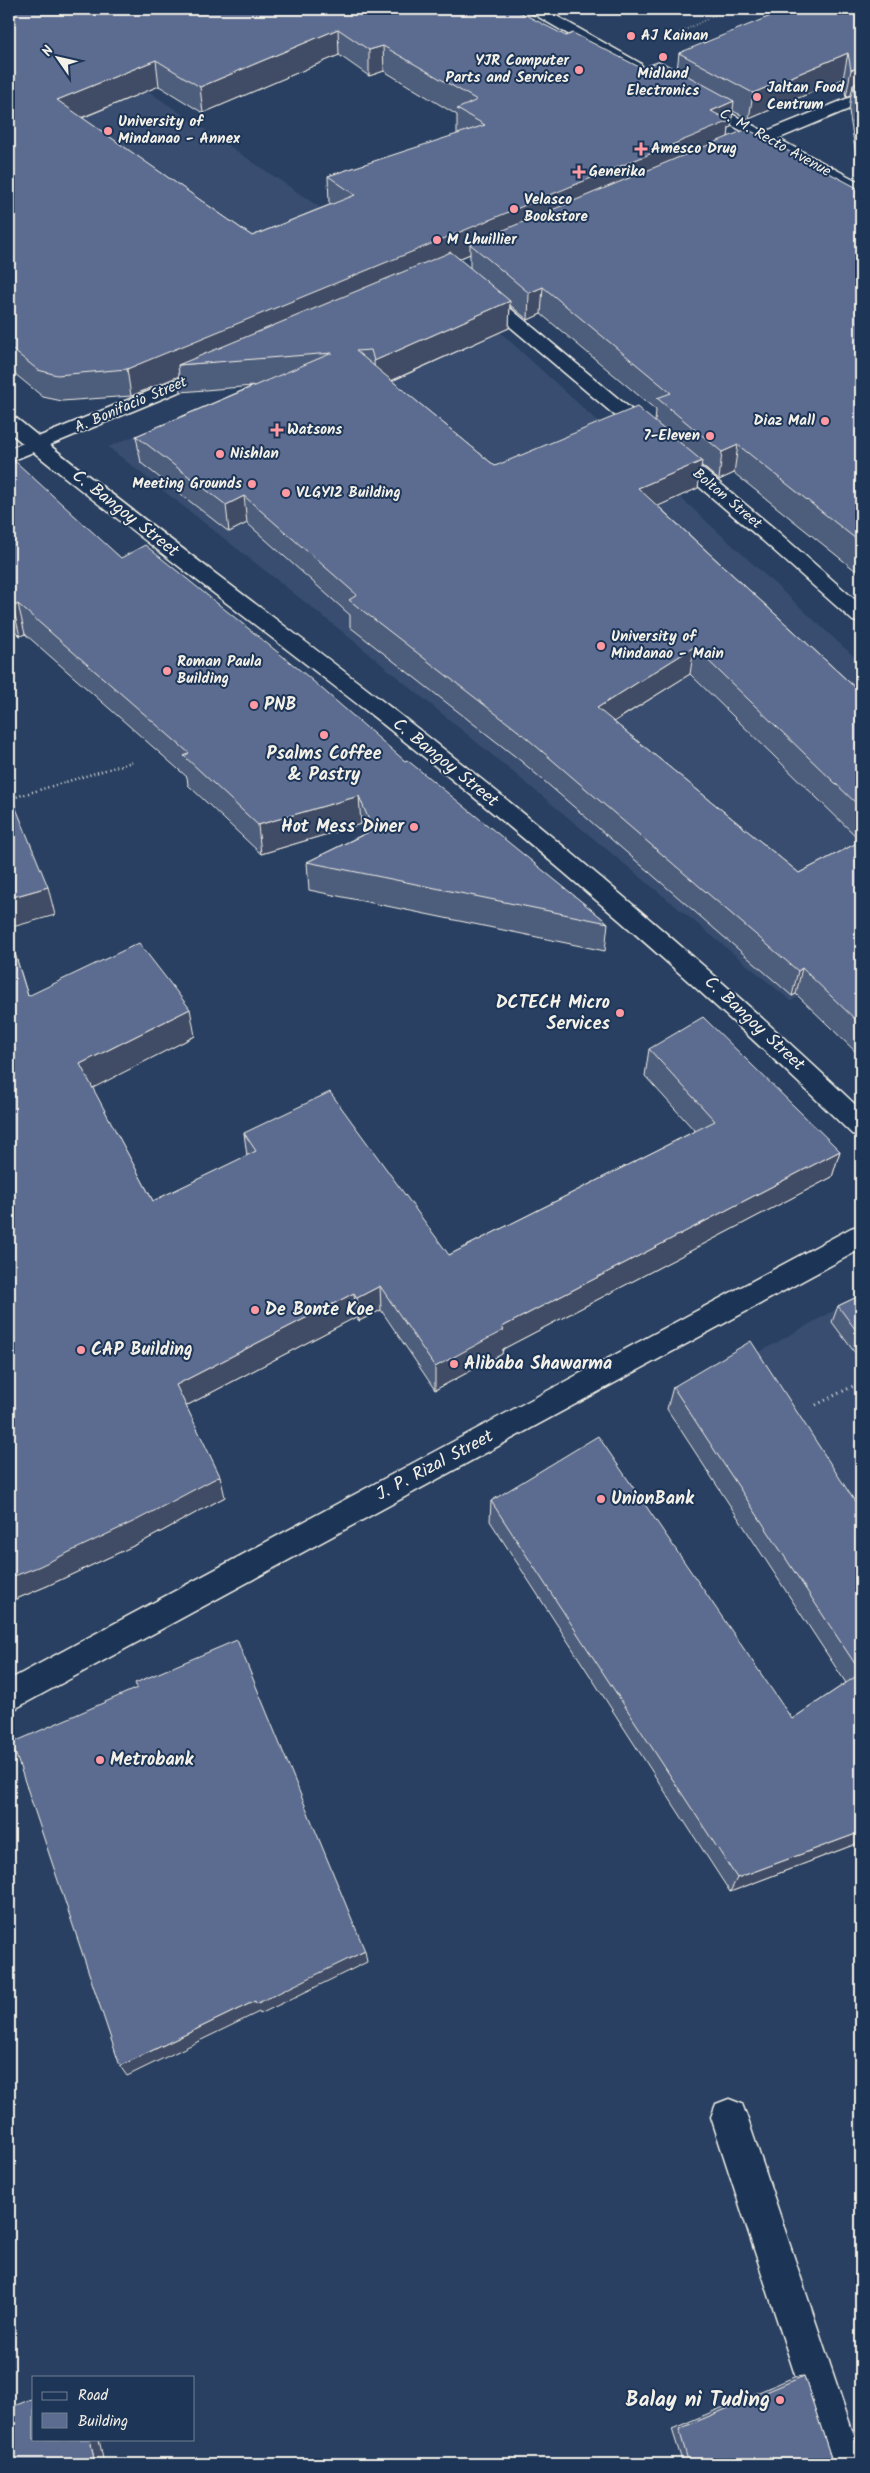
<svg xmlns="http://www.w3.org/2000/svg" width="870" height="2473" viewBox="0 0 870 2473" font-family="Kalam,sans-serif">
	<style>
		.built { fill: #384d70 }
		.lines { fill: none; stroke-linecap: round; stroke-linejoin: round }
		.minor-casing { stroke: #f4f1e8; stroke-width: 3 }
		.major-casing { stroke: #f4f1e8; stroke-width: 3 }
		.path-far2 { stroke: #f4f1e8; stroke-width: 2; stroke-dasharray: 0.5 2.5; stroke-linecap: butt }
		.path-far1 { stroke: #f4f1e8; stroke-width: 2.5; stroke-dasharray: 1 3; stroke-linecap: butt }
		.path { stroke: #f4f1e8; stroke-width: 3; stroke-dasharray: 1 4; stroke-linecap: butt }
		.minor { fill: #1d3557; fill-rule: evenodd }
		.major { fill: #1d3557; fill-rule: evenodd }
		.wall { fill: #4e5d7c; stroke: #f4f1e8; fill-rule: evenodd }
		.shaded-wall { fill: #404c65; stroke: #f4f1e8 }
		.building { fill: #5b6c90; stroke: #f4f1e8; fill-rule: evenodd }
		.poi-dot { fill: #ff9aa2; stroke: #1d3557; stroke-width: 2 }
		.labels { text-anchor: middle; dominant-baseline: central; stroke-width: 4; stroke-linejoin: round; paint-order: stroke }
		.far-poi-label { font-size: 15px; font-weight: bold; fill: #f4f1e8; stroke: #1d3557; text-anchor: start }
		.far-street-label { font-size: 15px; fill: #f4f1e8; stroke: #1d3557 }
		.street-label { font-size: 18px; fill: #f4f1e8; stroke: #1d3557 }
		.poi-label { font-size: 18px; font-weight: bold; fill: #f4f1e8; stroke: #1d3557; text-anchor: start }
		.near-poi-label { font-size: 21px; font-weight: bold; fill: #f4f1e8; stroke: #1d3557; text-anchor: end }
	</style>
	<rect width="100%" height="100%" fill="#294062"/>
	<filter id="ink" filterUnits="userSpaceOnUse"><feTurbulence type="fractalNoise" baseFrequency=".02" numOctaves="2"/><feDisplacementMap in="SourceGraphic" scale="10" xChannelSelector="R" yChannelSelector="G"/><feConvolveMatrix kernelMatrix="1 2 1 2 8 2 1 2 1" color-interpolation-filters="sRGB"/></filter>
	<g filter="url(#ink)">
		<g class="built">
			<path d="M9,25L55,28L346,225L62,401L43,397Z"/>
			<path d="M462,297L861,663V966L791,1001L339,629L108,447Z"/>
			<path d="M861,1295V1538L747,1359Z"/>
		</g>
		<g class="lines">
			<g class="minor-casing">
				<g id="minor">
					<path d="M861,93V104L744,153H732L730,149L732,145Z"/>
					<path d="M481,288L487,289L776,530L861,605V623L853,621L762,540L475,297L472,293L475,289Z"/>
					<path d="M215,364L222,366L225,370L222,374L9,462V449Z"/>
					<path d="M861,1225V1249L9,1712V1680L851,1228Z"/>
					<path d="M729,2099L742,2104L747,2117L861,2457V2464H824L711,2117L716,2104Z"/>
				</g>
			</g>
			<g class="major-casing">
				<g id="major">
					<path d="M525,9H544L640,63L642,66L640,69H628Z"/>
					<path d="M700,97L861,183V195L694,105L692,102L694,99Z"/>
					<path d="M9,416L16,418C138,518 266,610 390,707C553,834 711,967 861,1110V1137L852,1134C700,986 540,848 374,717C252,621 128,530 9,432Z"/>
				</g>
			</g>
			<path class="path-far2" d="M663,41L727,9"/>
			<path class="path-far1" d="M9,799L132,762"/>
			<path class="path" d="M816,1405L861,1382"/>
			<use href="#minor" class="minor"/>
			<use href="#major" class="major"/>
		</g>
		<g class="wall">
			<path d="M9,9L566,36L641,68L677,70L679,53L861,9V182L860,180L849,111L851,95L846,97L843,79L749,119L733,111L731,127L729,128L728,137L861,190V575L734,473L719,480L701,465L698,488L658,506L861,693V841L690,674L614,722L799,873L861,841V1057L796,994L792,996L521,761L350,627V615L247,523L229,532L141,463L136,436L253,386L181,392L179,376L131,396L62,401L43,397L9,369ZM339,55L369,76L384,71L457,115V135L328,176L329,203L332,204L252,236L82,118L159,86L203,113ZM470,254V268L459,259ZM510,305L528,320L541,314L656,410L655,422L495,466L392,381L509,328Z"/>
			<path d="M9,465L121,558L405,761L608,923L605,951L309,890L307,862L364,834L361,824L261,854L188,785L187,777L25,634L20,636L9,625Z"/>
			<path d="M9,934L28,996L195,1036L92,1088L153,1201L247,1156L244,1133L449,1255L695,1131L645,1076L649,1049L840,1151L832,1177L503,1349L502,1354L435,1390L381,1310L359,1321L356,1317L186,1406L225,1497L144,1541L47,1586L9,1602Z"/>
			<path d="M861,1295V1361L832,1322L838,1306Z"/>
			<path d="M673,1387L861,1511V1842L730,1892L490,1521L491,1501L792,1719L846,1683L667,1409Z"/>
			<path d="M804,2376L833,2464H683L672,2429L794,2377Z"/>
		</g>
		<g class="shaded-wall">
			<path d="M338,29L339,55L203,113L200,87Z"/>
			<path d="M383,46L384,71L369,76V50Z"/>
			<path d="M848,53L843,79L749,119L753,93Z"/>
			<path d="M156,60L159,86L61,126L57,100Z"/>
			<path d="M861,67V92L853,85L851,95L846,97L851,70Z"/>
			<path d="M734,101L731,127L729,128L727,147L470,244V254L213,362L178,365L179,376L131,396L127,369Z"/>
			<path d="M543,287L541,314L528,320L529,293Z"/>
			<path d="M510,301L509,328L375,388L374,361Z"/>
			<path d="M738,445L734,473L719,480L722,452Z"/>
			<path d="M702,461L698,488L636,516L638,488Z"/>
			<path d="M244,496L247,523L229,532L226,505Z"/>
			<path d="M18,604L25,634L20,636L13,607Z"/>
			<path d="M694,647L690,674L594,734L597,708Z"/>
			<path d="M359,796L361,824L261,854L258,825Z"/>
			<path d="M48,887L55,915L9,928V898Z"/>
			<path d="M802,968L796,994L792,996L798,971Z"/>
			<path d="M190,1009L195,1036L87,1091L80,1064Z"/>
			<path d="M840,1151L832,1177L503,1349L502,1354L435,1390V1367L502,1327Z"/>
			<path d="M380,1286L381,1310L359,1321L357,1298Z"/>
			<path d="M354,1293L356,1317L182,1408L176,1385Z"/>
			<path d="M220,1476L225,1497L144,1541L47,1586L9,1602V1578Z"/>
			<path d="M861,1832V1842L730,1892L737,1878Z"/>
			<path d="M365,1951L367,1962L260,2014L259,2012L127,2076L120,2066L255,2001Z"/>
			<path d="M90,2439H99L104,2464H95Z"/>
		</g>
		<g class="building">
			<path d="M9,9H514L566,36L573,33L641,68L660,61L734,101L711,111L730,121L127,369L57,375L38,370L9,347ZM338,29L369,50L383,46L477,100L457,109L485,125L328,176L355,195L252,236L57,100L156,60L200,87Z"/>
			<path d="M788,9H861V67L851,70L848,53L753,93L679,53Z"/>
			<path d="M861,81V131L853,85Z"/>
			<path d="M747,129L861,190V543L738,445L722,452L657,398L671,393L543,287L529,293L470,244Z"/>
			<path d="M451,252L510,301L374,361L371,350L356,351L495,466L637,407L702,461L638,488L861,693V808L694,647L597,708L799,873L861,841V1025L802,968L798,971L522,734L349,600L357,595L244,496L226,505L136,436L332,353L178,365Z"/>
			<path d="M16,462L121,558L145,545L306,675L405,761L407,760L608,923L307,862L373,830L359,796L258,825L184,756L189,753L18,604L13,607L9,602V465Z"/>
			<path d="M9,791L48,887L9,898Z"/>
			<path d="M9,934L28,996L139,943L190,1009L80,1064L153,1201L256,1151L244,1133L330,1092L449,1255L715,1121L649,1049L703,1017L840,1151L502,1327L504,1330L435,1367L380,1286L357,1298L354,1293L176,1385L220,1476L137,1520L38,1567L9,1578Z"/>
			<path d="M861,1295V1337L838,1306Z"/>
			<path d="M751,1341L861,1511V1832L737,1878L491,1501L598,1436L792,1719L861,1673L673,1387Z"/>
			<path d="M237,1640L365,1951L256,2004L255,2001L120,2066L12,1743L137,1688L135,1683Z"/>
			<path d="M804,2376L833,2464H689L679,2429Z"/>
			<path d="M34,2398V2439H90L95,2464H9V2408Z"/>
		</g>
	</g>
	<g class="poi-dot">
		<circle cx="631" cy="36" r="5"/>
		<circle cx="663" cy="57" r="5"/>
		<circle cx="579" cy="70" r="5"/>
		<circle cx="757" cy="97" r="5"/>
		<circle cx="108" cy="131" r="5"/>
		<path d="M638.5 141.5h5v5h5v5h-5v5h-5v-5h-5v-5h5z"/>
		<path d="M576.5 164.5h5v5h5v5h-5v5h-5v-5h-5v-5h5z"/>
		<circle cx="514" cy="209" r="5"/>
		<circle cx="437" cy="240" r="5"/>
		<circle cx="825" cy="421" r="5"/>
		<path d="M274.5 422.5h5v5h5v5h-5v5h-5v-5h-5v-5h5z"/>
		<circle cx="710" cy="436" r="5"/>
		<circle cx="220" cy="454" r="5"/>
		<circle cx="252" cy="484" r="5"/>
		<circle cx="286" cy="493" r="5"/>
		<circle cx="601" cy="646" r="5"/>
		<circle cx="167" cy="671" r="5"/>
		<circle cx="254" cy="705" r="5"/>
		<circle cx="324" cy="735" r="5"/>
		<circle cx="414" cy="827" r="5"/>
		<circle cx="620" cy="1013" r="5"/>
		<circle cx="255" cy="1310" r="5"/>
		<circle cx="81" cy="1350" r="5"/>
		<circle cx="454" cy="1364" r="5"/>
		<circle cx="601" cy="1499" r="5"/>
		<circle cx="100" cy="1760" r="5"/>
		<circle cx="780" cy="2400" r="5"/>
	</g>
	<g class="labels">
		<g class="far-poi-label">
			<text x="641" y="36">AJ Kainan</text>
			<text x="569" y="61" text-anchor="end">YJR Computer<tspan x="569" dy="17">Parts and Services</tspan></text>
			<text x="663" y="74" text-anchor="middle">Midland<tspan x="663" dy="17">Electronics</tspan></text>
			<text x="767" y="88">Jaltan Food<tspan x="767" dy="17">Centrum</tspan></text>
			<text x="118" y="122">University of<tspan x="118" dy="17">Mindanao - Annex</tspan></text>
			<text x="651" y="149">Amesco Drug</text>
			<text x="589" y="172">Generika</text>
			<text x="524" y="200">Velasco<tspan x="524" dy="17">Bookstore</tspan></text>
			<text x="447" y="240">M Lhuillier</text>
			<text x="815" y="421" text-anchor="end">Diaz Mall</text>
			<text x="287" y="430">Watsons</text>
			<text x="700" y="436" text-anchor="end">7-Eleven</text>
			<text x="230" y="454">Nishlan</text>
			<text x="242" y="484" text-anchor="end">Meeting Grounds</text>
			<text x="296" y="493">VLGY12 Building</text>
			<text x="611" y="637">University of<tspan x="611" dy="17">Mindanao - Main</tspan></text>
			<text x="177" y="662">Roman Paula<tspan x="177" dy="17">Building</tspan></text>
		</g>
		<g class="far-street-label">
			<text transform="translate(775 143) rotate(29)">C. M. Recto Avenue</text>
			<text transform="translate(131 405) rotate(-23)">A. Bonifacio Street</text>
			<text transform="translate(727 499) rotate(40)">Bolton Street</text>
		</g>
		<g class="street-label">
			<text transform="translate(125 514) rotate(38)">C. Bangoy Street</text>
			<text transform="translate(445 763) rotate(39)">C. Bangoy Street</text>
			<text transform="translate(754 1024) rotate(43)">C. Bangoy Street</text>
			<text transform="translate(435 1466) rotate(-28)">J. P. Rizal Street</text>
		</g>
		<g class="poi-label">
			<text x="264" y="705">PNB</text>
			<text x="324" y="754" text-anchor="middle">Psalms Coffee<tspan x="324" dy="21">&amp; Pastry</tspan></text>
			<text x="404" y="827" text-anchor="end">Hot Mess Diner</text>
			<text x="610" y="1003" text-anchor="end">DCTECH Micro<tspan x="610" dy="21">Services</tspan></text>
			<text x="265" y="1310">De Bonte Koe</text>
			<text x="91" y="1350">CAP Building</text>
			<text x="464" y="1364">Alibaba Shawarma</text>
			<text x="611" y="1499">UnionBank</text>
			<text x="110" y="1760">Metrobank</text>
		</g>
		<g class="near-poi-label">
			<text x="770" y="2400">Balay ni Tuding</text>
		</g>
	</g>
	<rect width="870" height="2473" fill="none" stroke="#1d3557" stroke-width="30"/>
	<rect x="15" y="15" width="840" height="2443" fill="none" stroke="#f4f1e8" stroke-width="2" filter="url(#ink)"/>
	<rect x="32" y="2376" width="162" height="65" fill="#1d3557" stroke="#738091"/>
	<rect x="42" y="2392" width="25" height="8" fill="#1d3557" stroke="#738091"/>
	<text x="78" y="2400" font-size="15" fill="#f4f1e8">Road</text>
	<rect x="42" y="2413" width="25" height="15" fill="#5b6c90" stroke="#738091"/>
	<text x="78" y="2426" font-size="15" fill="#f4f1e8">Building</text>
	<g transform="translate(58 58) rotate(304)" stroke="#1d3557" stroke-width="4" paint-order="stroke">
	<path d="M0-4L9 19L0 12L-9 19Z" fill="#f4f1e8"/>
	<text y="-8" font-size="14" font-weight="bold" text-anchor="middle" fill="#f4f1e8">N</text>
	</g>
</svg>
